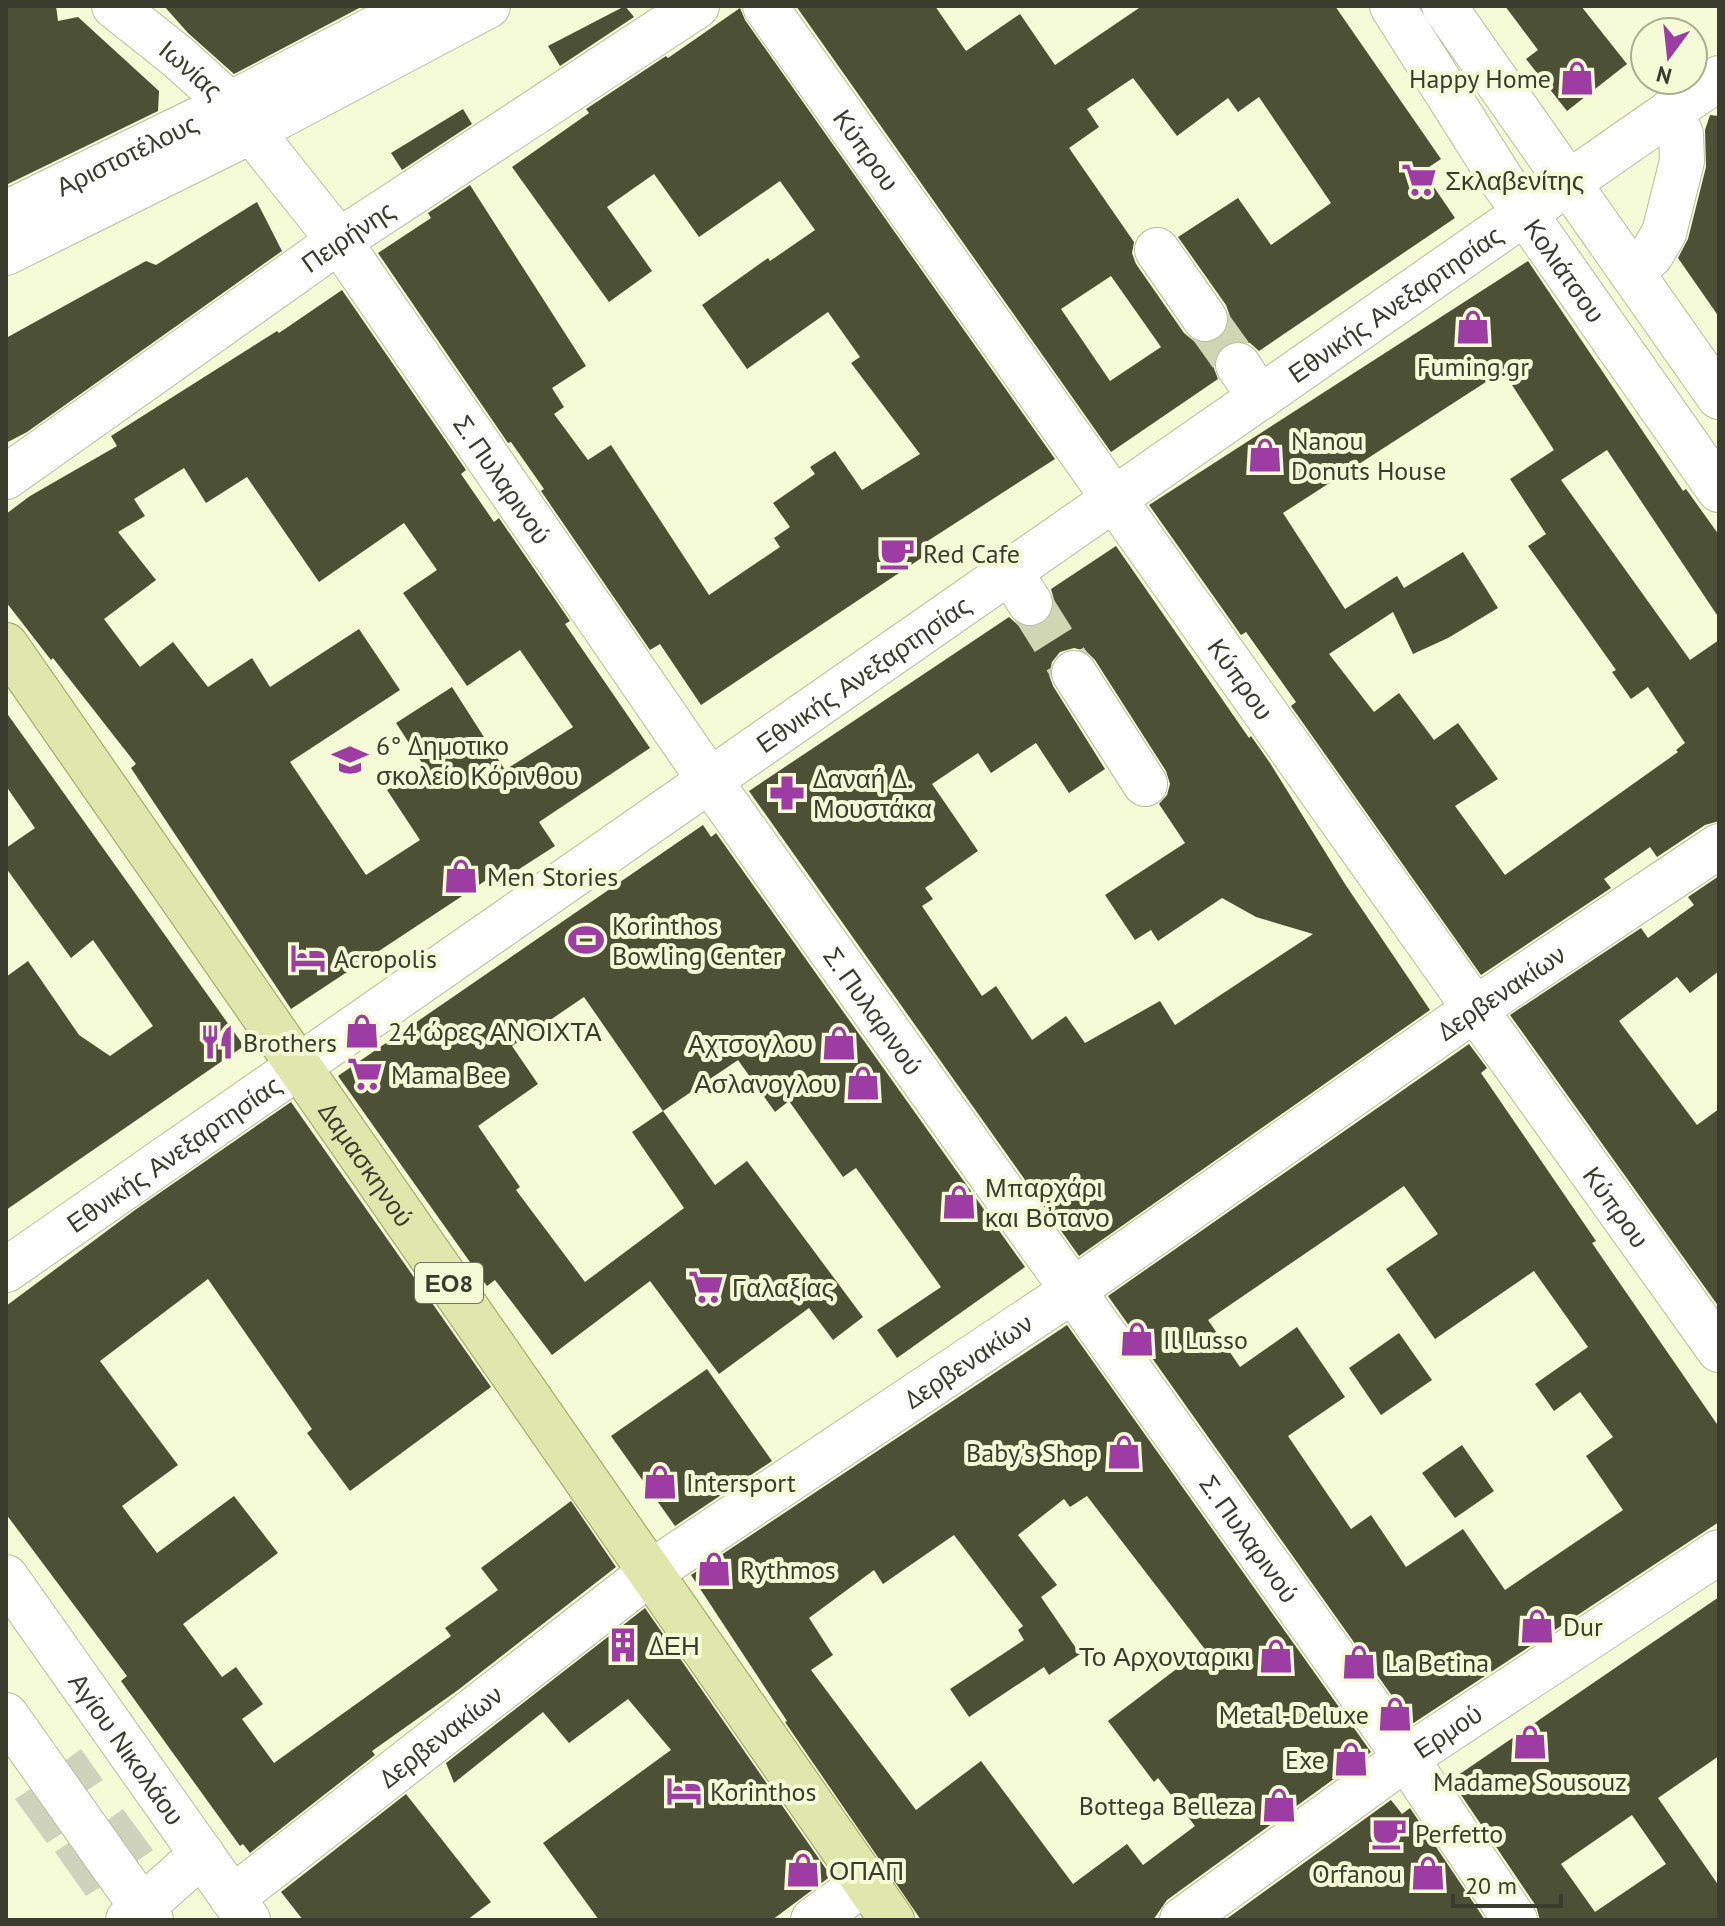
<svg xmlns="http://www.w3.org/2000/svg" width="1725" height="1926" viewBox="0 0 1725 1926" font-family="'PT Sans',sans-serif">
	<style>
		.green { fill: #cfd3bb }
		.building { fill: #4c5035; fill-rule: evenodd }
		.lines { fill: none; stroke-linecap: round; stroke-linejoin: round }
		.minor-tunnel { stroke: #d0d5b4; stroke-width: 44; stroke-dasharray: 44 22; stroke-linecap: butt }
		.minor-casing { stroke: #b8be9a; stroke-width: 46 }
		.major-casing { stroke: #98a15c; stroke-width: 46 }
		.minor { stroke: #fff; stroke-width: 44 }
		.major { stroke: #dfe7ac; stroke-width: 44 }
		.labels { text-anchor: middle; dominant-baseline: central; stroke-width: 8; stroke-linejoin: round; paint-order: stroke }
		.shield { fill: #f5fbd6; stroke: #727660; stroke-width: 2 }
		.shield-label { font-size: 24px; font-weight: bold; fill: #3a3d2e }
		.street-label { font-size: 26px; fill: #3a3d2e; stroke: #f5fbd6 }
		.poi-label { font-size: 26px; fill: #3a3d2e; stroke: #f5fbd6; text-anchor: start }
	</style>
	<rect width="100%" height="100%" fill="#f5fbd6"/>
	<g class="green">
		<path d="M81,1749L103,1780L80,1795L59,1765Z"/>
		<path d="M40,1783L72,1827L47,1843L15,1799Z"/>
		<path d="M123,1809L153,1850L130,1866L101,1825Z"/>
		<path d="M80,1835L112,1880L86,1896L55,1852Z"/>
	</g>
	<g class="building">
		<path d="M6,6H56L58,21L78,17L159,91L158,111L6,185Z"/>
		<path d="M164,6H363L234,74L188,33Z"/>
		<path d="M625,6L634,17L560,66L548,46Z"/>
		<path d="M796,6H935L966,51L1020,14L1055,65L1142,6H1335L1441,159L1423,171L1455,218L1259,351L1250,343L1237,340L1224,345L1216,353L1213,366L1218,379L1111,452ZM1133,78L1177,136L1228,98L1238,112L1259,97L1331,203L1271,245L1238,198L1178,237L1226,305L1230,316L1227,330L1220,339L1208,344L1195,342L1184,333L1136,264L1132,253L1134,242L1069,148L1099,127L1087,109ZM1111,276L1161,347L1110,381L1061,309Z"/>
		<path d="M1505,6H1581L1627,64L1567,111L1526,59L1538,50Z"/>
		<path d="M740,8L745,20L1055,459L923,544L929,553L701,705L660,644L650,650L541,491L544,489L511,442L508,443L378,253L431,218L428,213L470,185L586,366L552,388L564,407L554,414L588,460L611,445L709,595L780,547L774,538L790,527L773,503L815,474L810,467L835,451L862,490L920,454L851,363L860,357L828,312L747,369L702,305L768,258L770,261L815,230L780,181L699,237L654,174L607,207L652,271L609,302L512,167L589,113L586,109L666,56L668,58Z"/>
		<path d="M463,109L472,124L402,170L391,153Z"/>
		<path d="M1710,115L1719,116V317L1678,258L1688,239L1706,167L1705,130Z"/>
		<path d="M257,202L282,251L27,432L6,443V338L146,261L156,265Z"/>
		<path d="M1528,261L1683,491L1686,489L1719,535V618L1607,450L1561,480L1690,660L1719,640V821L1705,825L1657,857L1650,847L1604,879L1611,888L1481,975L1291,706L1296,702L1246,632L1241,635L1149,505ZM1503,371L1554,450L1510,479L1546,534L1528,546L1616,670L1612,672L1631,699L1648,687L1685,743L1676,750L1678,752L1505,875L1455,806L1498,779L1458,723L1434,740L1399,693L1374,712L1329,654L1393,612L1413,654L1448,638L1498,608L1463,552L1404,588L1397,576L1345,609L1283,513Z"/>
		<path d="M342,290L466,470L461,474L494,522L499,518L570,621L565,624L650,748L539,822L555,846L499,882L494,875L291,1009L131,768L136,764L53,658L51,660L6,602V514L30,496L117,446L111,436L277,331L279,333ZM184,468L206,503L247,477L319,582L404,523L437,570L403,593L467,686L520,650L573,727L505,770L452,687L396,723L426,769L387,790L420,840L366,875L290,762L400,690L359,629L270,687L252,658L208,687L173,642L140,667L104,619L156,580L118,532L145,516L134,499Z"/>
		<path d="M1116,546L1249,738L1251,736L1270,763L1345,884L1430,1010L1079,1256L749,791L1009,617L1018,625L1030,628L1044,624L1052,615L1055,603L1051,589ZM1074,648L1086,651L1095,660L1166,771L1170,784L1167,795L1159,804L1185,843L1105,895L1135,940L1151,930L1158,941L1222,898L1256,917L1313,934L1175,1025L1160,1001L1085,1043L1066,1016L1032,1040L996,986L982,996L922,906L933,899L925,888L978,851L932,784L978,753L991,773L1036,743L1069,793L1105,769L1053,686L1049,675L1052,662L1060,652Z"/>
		<path d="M6,712L244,1046L6,1210V977L28,961L79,1035L110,1056L153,1026L93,940L71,958L6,868V848L35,828L6,786Z"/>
		<path d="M703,825L711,837L716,833L1025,1267L897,1358L877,1330L941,1287L856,1168L843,1177L789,1101L775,1112L738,1060L663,1111L715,1185L747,1161L863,1317L833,1340L809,1308L719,1374L650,1281L552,1355L495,1280L487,1286L338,1076ZM584,997L663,1111L632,1132L684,1208L585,1282L516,1190L520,1187L478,1126L538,1084L512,1046Z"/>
		<path d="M1719,876V971L1690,993L1677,977L1619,1021L1697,1125L1719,1109V1307L1510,1015L1641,928L1648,938L1694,905L1688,897Z"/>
		<path d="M1469,1044L1487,1068L1481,1073L1596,1241L1592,1243L1719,1427V1522L1412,1724L1108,1296ZM1404,1186L1438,1234L1386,1269L1435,1339L1534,1271L1588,1347L1535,1384L1554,1411L1580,1392L1613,1437L1586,1456L1623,1510L1505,1590L1463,1529L1406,1567L1371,1515L1351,1529L1288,1436L1345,1397L1297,1327L1240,1367L1208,1320Z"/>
		<path d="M291,1102L491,1387L350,1491L307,1433L312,1429L208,1279L100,1361L178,1465L122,1506L157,1553L234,1496L278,1553L183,1624L222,1677L236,1667L263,1704L242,1719L274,1763L451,1636L445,1628L498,1590L481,1568L571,1501L616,1567L458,1690L372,1751L375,1755L250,1853L243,1844L240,1846L121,1681L127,1676L6,1514V1306L135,1210Z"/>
		<path d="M1067,1325L1371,1752L1167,1900L1153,1920H921L785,1722L787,1721L691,1575ZM1087,1496L1204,1648L1108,1721L1154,1782L1158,1778L1195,1826L1143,1865L1127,1844L1073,1884L981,1761L916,1810L811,1670L833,1655L809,1618L874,1570L883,1584L954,1535L1023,1626L1018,1630L1024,1640L950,1689L969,1717L1044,1667L1049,1675L1080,1654L1041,1597L1057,1585L1018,1535L1064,1499L1070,1507Z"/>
		<path d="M1399,1333L1432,1380L1381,1415L1349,1368Z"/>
		<path d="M707,1369L772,1461L675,1526L611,1436Z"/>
		<path d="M1462,1445L1494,1491L1455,1518L1422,1473Z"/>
		<path d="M1719,1597V1756L1658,1798L1719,1886V1920H1540L1536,1906L1451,1780ZM1632,1815L1666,1864L1595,1912L1561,1864Z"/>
		<path d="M645,1608L831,1876L772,1920H599L543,1843L671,1750L628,1699L569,1743L543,1712L454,1783L446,1763Z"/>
		<path d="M406,1794L491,1902L467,1920H303L281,1892Z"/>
		<path d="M1391,1800L1402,1814L1410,1808L1485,1920H1225Z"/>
	</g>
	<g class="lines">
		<g class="minor-tunnel">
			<path d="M1205,319L1238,365"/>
			<path d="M1030,603L1074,673"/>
		</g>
		<g class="minor-casing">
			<g id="minor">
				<path id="s1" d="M114,6L178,57L230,104L339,241L710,781L1406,1758L1515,1920"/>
				<path id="s2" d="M765,6L1475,1009L1719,1350"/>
				<path id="s3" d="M1392,6L1503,182L1719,490"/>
				<path d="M1444,6L1719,397"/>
				<path id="s4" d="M6,213L230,104L417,6"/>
				<path d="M1157,250L1205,319"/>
				<path d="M6,253L252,131L488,6"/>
				<path d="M1631,272L1651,255L1664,233L1682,161L1681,134L1670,112"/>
				<path d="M1238,365L1260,398"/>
				<path id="s5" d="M6,477L339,241L697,6"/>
				<path d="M1010,572L1030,603"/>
				<path d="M1074,673L1145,784"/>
				<path id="s6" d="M6,1270L1719,78"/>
				<path id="s7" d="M6,1577L248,1920"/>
				<path d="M6,1715L151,1920"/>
				<path id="s8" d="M232,1898L651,1572L1072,1291L1475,1009L1719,846"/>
				<path d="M128,1920L202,1854"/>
				<path d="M813,1920L866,1882"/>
				<path id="s9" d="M1182,1920L1406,1758L1719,1552"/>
			</g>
		</g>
		<g class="major-casing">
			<g id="major">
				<path id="s10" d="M6,645L892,1920"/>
			</g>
		</g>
		<use href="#minor" class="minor"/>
		<use href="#major" class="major"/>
	</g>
	<defs>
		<g id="shop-bare" transform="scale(2.76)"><path d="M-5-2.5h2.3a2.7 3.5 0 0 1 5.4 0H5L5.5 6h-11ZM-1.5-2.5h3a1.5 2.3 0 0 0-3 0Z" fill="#9d3ca3" stroke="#f5fbd6" stroke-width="2.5" paint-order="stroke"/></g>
		<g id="supermarket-bare" transform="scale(2.76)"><path d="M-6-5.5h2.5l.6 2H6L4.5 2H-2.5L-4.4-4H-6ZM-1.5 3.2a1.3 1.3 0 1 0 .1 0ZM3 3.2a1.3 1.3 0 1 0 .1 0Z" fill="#9d3ca3" stroke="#f5fbd6" stroke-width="2.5" paint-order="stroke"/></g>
		<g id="cafe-bare" transform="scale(2.76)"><path d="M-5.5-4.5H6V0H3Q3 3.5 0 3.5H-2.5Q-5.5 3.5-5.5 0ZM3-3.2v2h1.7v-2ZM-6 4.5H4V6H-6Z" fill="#9d3ca3" stroke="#f5fbd6" stroke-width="2.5" paint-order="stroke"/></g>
		<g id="school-bare" transform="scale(2.76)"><path d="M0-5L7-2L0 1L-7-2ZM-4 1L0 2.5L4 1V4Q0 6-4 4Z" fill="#9d3ca3" stroke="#f5fbd6" stroke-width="2.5" paint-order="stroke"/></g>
		<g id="pharmacy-bare" transform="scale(2.76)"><path d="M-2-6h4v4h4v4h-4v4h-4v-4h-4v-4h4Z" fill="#9d3ca3" stroke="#f5fbd6" stroke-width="2.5" paint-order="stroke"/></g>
		<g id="stadium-bare" transform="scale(2.76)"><path d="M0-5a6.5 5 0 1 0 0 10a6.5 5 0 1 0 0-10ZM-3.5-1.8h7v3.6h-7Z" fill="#9d3ca3" stroke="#f5fbd6" stroke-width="2.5" paint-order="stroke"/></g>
		<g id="hotel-bare" transform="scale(2.76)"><path d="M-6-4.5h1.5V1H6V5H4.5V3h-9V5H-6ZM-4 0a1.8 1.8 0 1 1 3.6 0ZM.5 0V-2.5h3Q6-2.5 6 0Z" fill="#9d3ca3" stroke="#f5fbd6" stroke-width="2.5" paint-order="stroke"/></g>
		<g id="restaurant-bare" transform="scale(2.76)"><path d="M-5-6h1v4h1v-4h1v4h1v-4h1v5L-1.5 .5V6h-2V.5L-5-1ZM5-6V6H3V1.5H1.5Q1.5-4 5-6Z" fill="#9d3ca3" stroke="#f5fbd6" stroke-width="2.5" paint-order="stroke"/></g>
		<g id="building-bare" transform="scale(2.76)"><path d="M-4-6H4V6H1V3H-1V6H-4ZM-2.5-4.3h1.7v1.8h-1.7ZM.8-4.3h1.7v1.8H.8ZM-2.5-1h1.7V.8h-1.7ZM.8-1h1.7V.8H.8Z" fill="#9d3ca3" stroke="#f5fbd6" stroke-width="2.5" paint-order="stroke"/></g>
	</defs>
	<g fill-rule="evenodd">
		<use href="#shop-bare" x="1577" y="78"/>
		<use href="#supermarket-bare" x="1419" y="180"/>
		<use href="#shop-bare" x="1473" y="327"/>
		<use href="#shop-bare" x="1265" y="455"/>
		<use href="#cafe-bare" x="897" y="553"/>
		<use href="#school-bare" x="350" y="760"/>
		<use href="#pharmacy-bare" x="787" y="793"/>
		<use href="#shop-bare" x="461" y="876"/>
		<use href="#stadium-bare" x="586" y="940"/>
		<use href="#hotel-bare" x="308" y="958"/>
		<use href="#shop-bare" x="362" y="1031"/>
		<use href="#restaurant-bare" x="217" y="1042"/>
		<use href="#shop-bare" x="839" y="1043"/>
		<use href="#supermarket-bare" x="365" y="1074"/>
		<use href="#shop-bare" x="863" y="1083"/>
		<use href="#shop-bare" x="959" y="1202"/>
		<use href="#supermarket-bare" x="706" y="1287"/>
		<use href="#shop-bare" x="1137" y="1339"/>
		<use href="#shop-bare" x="1124" y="1452"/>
		<use href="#shop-bare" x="660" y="1482"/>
		<use href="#shop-bare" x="714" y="1569"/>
		<use href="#shop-bare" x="1537" y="1626"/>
		<use href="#building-bare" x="623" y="1645"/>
		<use href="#shop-bare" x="1276" y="1656"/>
		<use href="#shop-bare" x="1359" y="1662"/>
		<use href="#shop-bare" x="1395" y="1714"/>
		<use href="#shop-bare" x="1530" y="1742"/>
		<use href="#shop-bare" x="1351" y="1759"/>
		<use href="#hotel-bare" x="684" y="1791"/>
		<use href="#shop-bare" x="1279" y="1805"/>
		<use href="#cafe-bare" x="1389" y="1833"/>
		<use href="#shop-bare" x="803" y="1870"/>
		<use href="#shop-bare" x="1428" y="1873"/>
	</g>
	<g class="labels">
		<rect class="shield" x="415" y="1263" width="68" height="40" rx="6"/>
		<g class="shield-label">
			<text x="449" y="1283">ΕΟ8</text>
		</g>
		<g class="street-label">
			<text stroke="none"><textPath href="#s1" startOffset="100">Ιωνίας</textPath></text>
			<text stroke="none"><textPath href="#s2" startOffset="176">Κύπρου</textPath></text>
			<text stroke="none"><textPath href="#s4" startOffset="134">Αριστοτέλους</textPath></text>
			<text stroke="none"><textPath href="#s5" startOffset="418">Πειρήνης</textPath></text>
			<text stroke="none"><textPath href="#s3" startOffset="316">Κολιάτσου</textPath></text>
			<text stroke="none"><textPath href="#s6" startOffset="1692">Εθνικής Ανεξαρτησίας</textPath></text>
			<text stroke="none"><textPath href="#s1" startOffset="616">Σ. Πυλαρινού</textPath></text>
			<text stroke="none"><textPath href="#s6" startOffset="1044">Εθνικής Ανεξαρτησίας</textPath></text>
			<text stroke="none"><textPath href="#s2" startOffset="824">Κύπρου</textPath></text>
			<text stroke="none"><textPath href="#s8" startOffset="1560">Δερβενακίων</textPath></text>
			<text stroke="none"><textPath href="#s1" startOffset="1264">Σ. Πυλαρινού</textPath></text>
			<text stroke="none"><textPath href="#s6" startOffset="204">Εθνικής Ανεξαρτησίας</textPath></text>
			<text stroke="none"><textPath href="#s10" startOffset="632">Δαμασκηνού</textPath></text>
			<text stroke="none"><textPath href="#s2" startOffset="1472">Κύπρου</textPath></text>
			<text stroke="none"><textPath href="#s8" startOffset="912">Δερβενακίων</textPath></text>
			<text stroke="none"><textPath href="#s1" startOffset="1912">Σ. Πυλαρινού</textPath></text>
			<text stroke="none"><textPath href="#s9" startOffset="326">Ερμού</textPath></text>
			<text stroke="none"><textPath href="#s8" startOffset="264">Δερβενακίων</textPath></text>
			<text stroke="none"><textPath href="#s7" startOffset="210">Αγίου Νικολάου</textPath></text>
		</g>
		<g class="poi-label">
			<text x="1551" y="78" text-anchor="end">Happy Home</text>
			<text x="1445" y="180">Σκλαβενίτης</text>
			<text x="1473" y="366" text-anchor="middle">Fuming.gr</text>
			<text x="1291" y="440">Nanou<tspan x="1291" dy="30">Donuts House</tspan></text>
			<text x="923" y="553">Red Cafe</text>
			<text x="376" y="745">6° Δημοτικο<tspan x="376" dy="30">σκολείο Κόρινθου</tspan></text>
			<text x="813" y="778">Δαναή Δ.<tspan x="813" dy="30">Μουστάκα</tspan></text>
			<text x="487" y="876">Men Stories</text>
			<text x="612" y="925">Korinthos<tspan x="612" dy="30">Bowling Center</tspan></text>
			<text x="334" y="958">Acropolis</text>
			<text x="388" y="1031">24 ώρες ΑΝΟΙΧΤΑ</text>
			<text x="243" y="1042">Brothers</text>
			<text x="813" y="1043" text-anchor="end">Αχτσογλου</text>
			<text x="391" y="1074">Mama Bee</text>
			<text x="837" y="1083" text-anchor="end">Ασλανογλου</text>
			<text x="985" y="1187">Μπαρχάρι<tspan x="985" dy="30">και Βὀτανο</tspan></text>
			<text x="732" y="1287">Γαλαξίας</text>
			<text x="1163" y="1339">Il Lusso</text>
			<text x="1098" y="1452" text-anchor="end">Baby's Shop</text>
			<text x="686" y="1482">Intersport</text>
			<text x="740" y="1569">Rythmos</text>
			<text x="1563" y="1626">Dur</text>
			<text x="649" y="1645">ΔΕΗ</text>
			<text x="1250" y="1656" text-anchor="end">Το Αρχονταρικι</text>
			<text x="1385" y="1662">La Betina</text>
			<text x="1369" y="1714" text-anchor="end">Metal-Deluxe</text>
			<text x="1325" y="1759" text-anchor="end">Exe</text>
			<text x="1530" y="1781" text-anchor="middle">Madame Sousouz</text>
			<text x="710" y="1791">Korinthos</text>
			<text x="1253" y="1805" text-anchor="end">Bottega Belleza</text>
			<text x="1415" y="1833">Perfetto</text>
			<text x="829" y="1870">ΟΠΑΠ</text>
			<text x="1402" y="1873" text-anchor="end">Orfanou</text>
		</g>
	</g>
	<rect width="1725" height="1926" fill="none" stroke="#3a3d2e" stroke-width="16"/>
	<g transform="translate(1669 56) rotate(195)"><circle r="38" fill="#f5fbd6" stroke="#aaaf93" stroke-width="2"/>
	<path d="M0-6L14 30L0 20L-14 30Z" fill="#9d3ca3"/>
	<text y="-12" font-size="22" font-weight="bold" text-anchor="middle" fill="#3a3d2e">N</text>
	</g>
	<path d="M1453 1894v12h108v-12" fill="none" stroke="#3a3d2e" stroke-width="4"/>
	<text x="1465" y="1894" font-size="24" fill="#3a3d2e" stroke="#f5fbd6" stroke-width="6" paint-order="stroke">20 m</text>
</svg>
